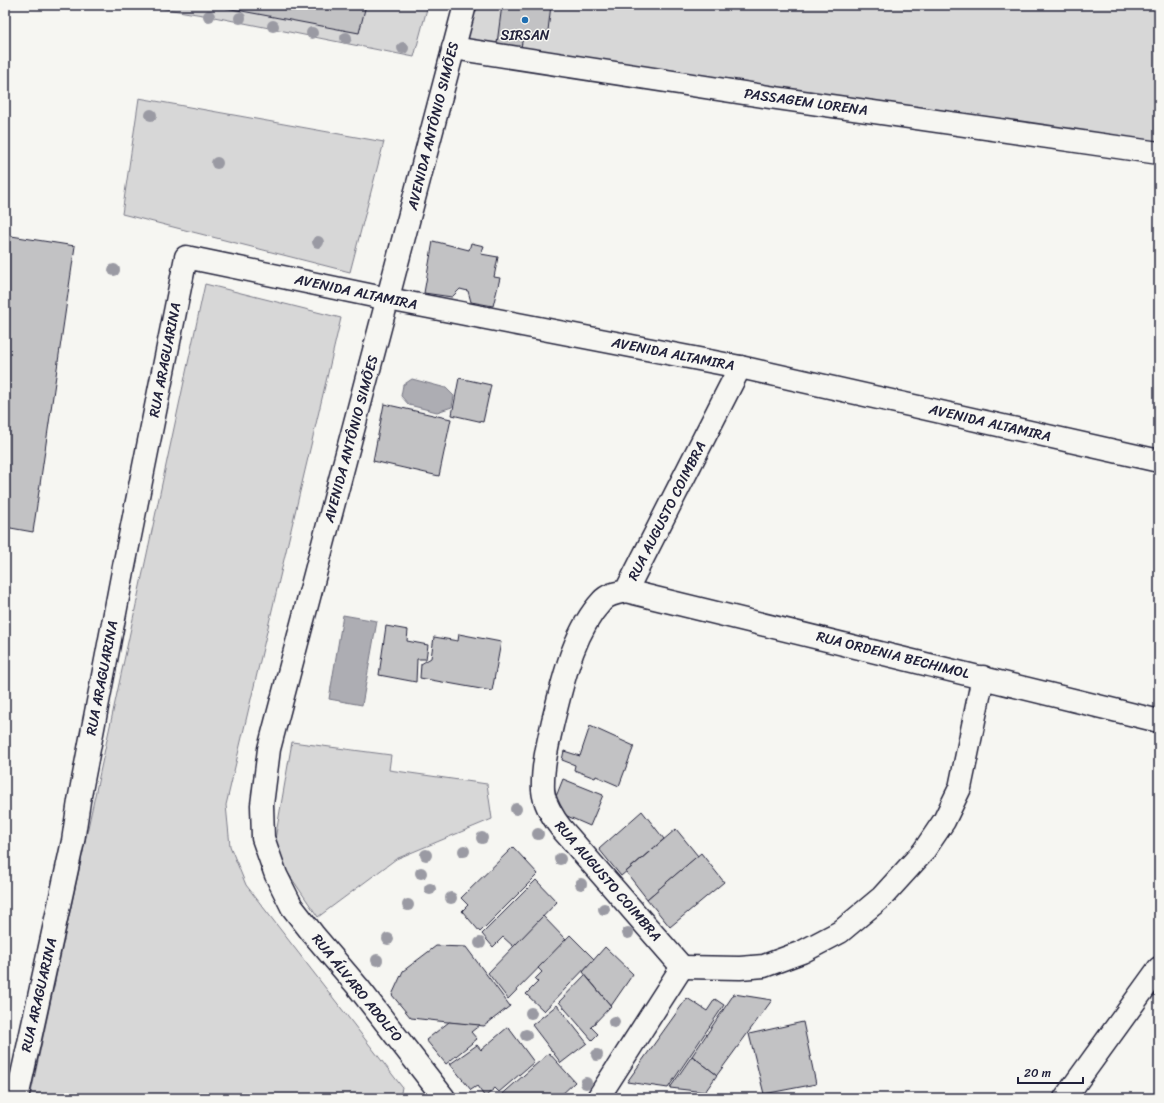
<svg xmlns="http://www.w3.org/2000/svg" width="1164" height="1103" viewBox="0 0 1164 1103" font-family="Sriracha,sans-serif">
	<style>
		.green { fill: #d7d7d7; stroke: #7c7c89 }
		.water { fill: #adadb3; stroke: #757583 }
		.building { fill: #c2c2c4; stroke: #22223b }
		.lines { fill: none; stroke-linecap: round; stroke-linejoin: round }
		.minor-casing { stroke: #22223b; stroke-width: 25 }
		.minor { stroke: #f6f6f2; stroke-width: 22 }
		.tree { fill: #9a9aa3 }
		.poi-dot { fill: #1f6fb2; stroke: #f6f6f2; stroke-width: 1.5 }
		.labels { text-anchor: middle; dominant-baseline: central; stroke-width: 3; stroke-linejoin: round; paint-order: stroke }
		.poi-label { font-size: 14px; fill: #22223b; stroke: #f6f6f2 }
		.street-label { font-size: 14px; fill: #22223b; stroke: #f6f6f2 }
	</style>
	<rect width="100%" height="100%" fill="#f6f6f2"/>
	<filter id="ink" filterUnits="userSpaceOnUse"><feTurbulence type="fractalNoise" baseFrequency=".025" numOctaves="2"/><feDisplacementMap in="SourceGraphic" scale="8" xChannelSelector="R" yChannelSelector="G"/><feConvolveMatrix kernelMatrix="1 2 1 2 8 2 1 2 1" color-interpolation-filters="sRGB"/></filter>
	<g filter="url(#ink)">
		<g class="green">
			<path d="M141,5H428L414,57L209,16Z"/>
			<path d="M465,5H1159V148L453,50Z"/>
			<path d="M139,98L384,142L350,272L122,214Z"/>
			<path d="M205,284L341,318L226,805L230,846L246,885L402,1087L400,1098H61L31,1093Z"/>
			<path d="M292,742L391,755L389,770L487,784L492,819L396,859L318,917L273,851Z"/>
		</g>
		<g class="water">
			<path d="M412,379L446,388L454,396L452,407L437,412L409,405L401,396L403,385Z"/>
			<path d="M343,615L377,621L362,705L329,699Z"/>
		</g>
		<g class="building">
			<path d="M226,5H366L359,33L226,8Z"/>
			<path d="M502,5H551L547,39L523,36L520,54L496,51Z"/>
			<path d="M5,235L75,246L33,532L5,527Z"/>
			<path d="M433,241L469,250L471,243L484,246L481,254L498,257L494,277L500,278L493,306L471,302L468,291L460,289L452,297L424,293Z"/>
			<path d="M459,378L491,385L483,422L452,415Z"/>
			<path d="M384,404L451,419L439,476L373,461Z"/>
			<path d="M386,626L408,630L407,641L428,645L426,659H417L416,682L379,675Z"/>
			<path d="M459,634L501,642L492,691L420,678L421,664L431,658L434,637L458,641Z"/>
			<path d="M590,726L634,746L619,786L596,776L595,778L574,770L575,765L562,760L564,751L580,756Z"/>
			<path d="M563,779L603,795L590,826L551,809Z"/>
			<path d="M642,811L664,839L621,876L599,849Z"/>
			<path d="M676,829L698,856L647,899L626,872Z"/>
			<path d="M513,847L538,874L480,932L462,911L468,905L461,898Z"/>
			<path d="M701,853L724,882L670,927L647,899Z"/>
			<path d="M536,880L557,902L514,947L503,937L493,947L482,934Z"/>
			<path d="M543,916L566,940L508,999L488,973Z"/>
			<path d="M570,935L594,959L544,1011L526,994L538,982L535,979L542,972L538,968Z"/>
			<path d="M436,946L466,947L510,1006L484,1026L411,1018L392,995L403,971Z"/>
			<path d="M605,947L633,974L611,1006L583,972Z"/>
			<path d="M585,975L611,1006L591,1027L598,1034L592,1040L559,1002Z"/>
			<path d="M734,994L772,1000L717,1075L692,1056Z"/>
			<path d="M687,998L707,1011L715,999L724,1005L668,1088L627,1082Z"/>
			<path d="M557,1005L587,1043L561,1063L532,1025Z"/>
			<path d="M449,1022L480,1025L471,1032L477,1039L446,1064L426,1040Z"/>
			<path d="M803,1022L816,1084L764,1094L749,1034Z"/>
			<path d="M508,1027L534,1062L499,1092L495,1088L485,1097L477,1086L471,1090L450,1064L477,1045L481,1050Z"/>
			<path d="M549,1053L575,1082L558,1098H498Z"/>
			<path d="M692,1056L717,1075L705,1092L670,1088Z"/>
		</g>
		<g class="lines">
			<g class="minor-casing">
				<g id="minor">
					<path d="M453,48L776,98L1159,153"/>
					<path d="M626,591L1159,721"/>
					<path d="M682,967L561,828C554,819 544,803 543,790C542,768 548,743 553,721C563,682 573,632 602,601C608,594 617,593 626,591L740,367"/>
					<path d="M682,967L740,968L764,966L802,952L840,932L882,897L923,852L944,821L960,788L983,677"/>
					<path d="M17,1098L73,841L79,801L124,566L186,257L388,299L740,367L1159,461"/>
					<path d="M444,1098L358,987L313,934L292,907L276,875L263,838L262,805L269,749L465,5"/>
					<path d="M598,1098L682,967"/>
					<path d="M1065,1098L1159,968"/>
				</g>
			</g>
			<use href="#minor" class="minor"/>
		</g>
		<g class="tree">
			<circle cx="209" cy="16" r="6"/>
			<circle cx="240" cy="18" r="6"/>
			<circle cx="273" cy="26" r="6"/>
			<circle cx="312" cy="33" r="6"/>
			<circle cx="346" cy="38" r="6"/>
			<circle cx="403" cy="48" r="6"/>
			<circle cx="151" cy="115" r="6"/>
			<circle cx="217" cy="163" r="6"/>
			<circle cx="318" cy="242" r="6"/>
			<circle cx="114" cy="270" r="6"/>
			<circle cx="516" cy="809" r="6"/>
			<circle cx="538" cy="834" r="6"/>
			<circle cx="482" cy="838" r="6"/>
			<circle cx="464" cy="851" r="6"/>
			<circle cx="426" cy="855" r="6"/>
			<circle cx="560" cy="859" r="6"/>
			<circle cx="421" cy="873" r="6"/>
			<circle cx="581" cy="884" r="6"/>
			<circle cx="430" cy="889" r="6"/>
			<circle cx="451" cy="898" r="6"/>
			<circle cx="408" cy="905" r="6"/>
			<circle cx="604" cy="909" r="6"/>
			<circle cx="628" cy="933" r="6"/>
			<circle cx="388" cy="939" r="6"/>
			<circle cx="480" cy="943" r="6"/>
			<circle cx="377" cy="960" r="6"/>
			<circle cx="531" cy="1013" r="6"/>
			<circle cx="614" cy="1022" r="6"/>
			<circle cx="526" cy="1035" r="6"/>
			<circle cx="597" cy="1055" r="6"/>
			<circle cx="586" cy="1083" r="6"/>
		</g>
	</g>
	<circle class="poi-dot" cx="525" cy="20" r="4"/>
	<g class="labels">
		<g class="poi-label">
			<text x="525" y="35">SIRSAN</text>
		</g>
		<g class="street-label">
			<text transform="translate(806 102) rotate(8)">PASSAGEM LORENA</text>
			<text transform="translate(433 126) rotate(-76)">AVENIDA ANTÔNIO SIMÕES</text>
			<text transform="translate(356 292) rotate(12)">AVENIDA ALTAMIRA</text>
			<text transform="translate(673 354) rotate(11)">AVENIDA ALTAMIRA</text>
			<text transform="translate(165 360) rotate(-79)">RUA ARAGUARINA</text>
			<text transform="translate(990 423) rotate(13)">AVENIDA ALTAMIRA</text>
			<text transform="translate(351 439) rotate(-75)">AVENIDA ANTÔNIO SIMÕES</text>
			<text transform="translate(667 511) rotate(-63)">RUA AUGUSTO COIMBRA</text>
			<text transform="translate(893 655) rotate(14)">RUA ORDENIA BECHIMOL</text>
			<text transform="translate(102 678) rotate(-79)">RUA ARAGUARINA</text>
			<text transform="translate(608 881) rotate(49)">RUA AUGUSTO COIMBRA</text>
			<text transform="translate(357 988) rotate(51)">RUA ÁLVARO ADOLFO</text>
			<text transform="translate(39 995) rotate(-77)">RUA ARAGUARINA</text>
		</g>
	</g>
	<rect width="1164" height="1103" fill="none" stroke="#f6f6f2" stroke-width="20"/>
	<rect x="10" y="10" width="1144" height="1083" fill="none" stroke="#22223b" stroke-width="1.5" filter="url(#ink)"/>
	<path d="M1018 1077v6h65v-6" fill="none" stroke="#22223b" stroke-width="2"/>
	<text x="1024" y="1077" font-size="12" fill="#22223b" stroke="#f6f6f2" stroke-width="3" paint-order="stroke">20 m</text>
</svg>
